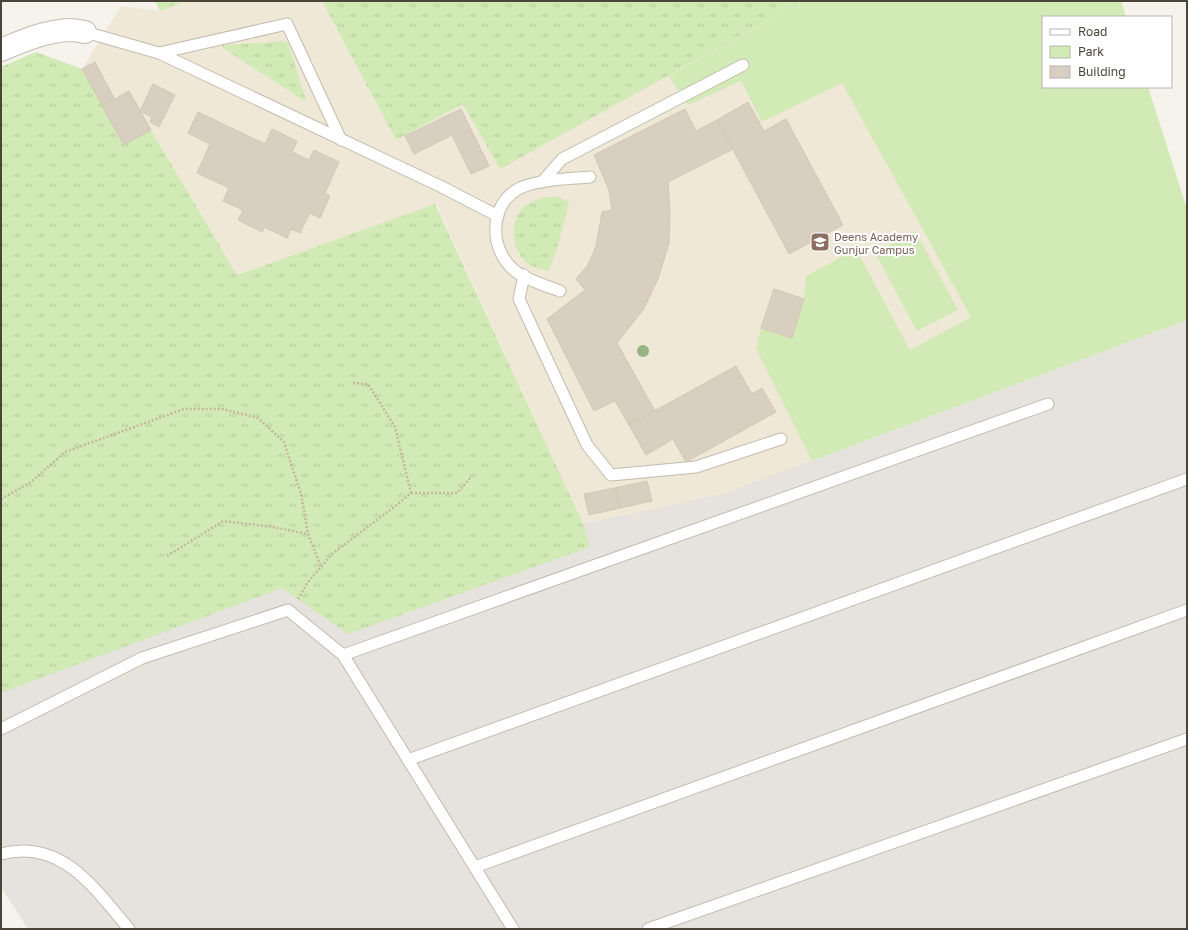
<svg xmlns="http://www.w3.org/2000/svg" width="1188" height="930" viewBox="0 0 1188 930" font-family="'Golos Text',sans-serif">
	<style>
		.industrial { fill: #e6e2dd }
		.education { fill: #efe8d6 }
		.grass { fill: url(#grass-tufts) }
		.green { fill: #d2eab5 }
		.building { fill: #d8cfc1; stroke: #d3c7b4 }
		.lines { fill: none; stroke-linecap: round; stroke-linejoin: round }
		.service-casing { stroke: #c2bbae; stroke-width: 13 }
		.minor-casing { stroke: #c2bbae; stroke-width: 24 }
		.path { stroke: #c4b79f; stroke-width: 2.5; stroke-dasharray: 2 2; stroke-linecap: butt }
		.service { stroke: #fff; stroke-width: 11 }
		.minor { stroke: #fff; stroke-width: 22 }
		.tree { fill: #97b381 }
		.labels { text-anchor: middle; dominant-baseline: central; stroke-width: 4; stroke-linejoin: round; paint-order: stroke }
		.education-label { font-size: 11px; fill: #785e54; stroke: #fff; text-anchor: start }
	</style>
	<defs>
		<pattern id="grass-tufts" width="24" height="20" patternUnits="userSpaceOnUse"><rect width="24" height="20" fill="#d2eab5"/><path d="M3 7l-1-3M5 7V3M7 7l1-3M15 17l-1-3M17 17v-4M19 17l1-3" fill="none" stroke="#b6ca9c"/></pattern>
	</defs>
	<rect width="100%" height="100%" fill="#f6f3ec"/>
	<path class="industrial" d="M1187,320V929H28L1,887V396L812,461Z"/>
	<path class="education" d="M185,1H322L396,140L463,104L500,168L802,1H1121L1126,17H1043V87H1148L1187,209V320L722,494L583,524L436,204L237,275L151,130L124,145L82,69L121,6L160,11Z"/>
	<g class="grass">
		<path d="M155,1H185L160,11Z"/>
		<path d="M322,1H802L500,169L463,104L396,140Z"/>
		<path d="M282,41L288,43L306,100H303L223,48V45Z"/>
		<path d="M36,52L82,69L124,145L151,130L237,275L435,204L583,524L590,547L348,634L282,588L1,693V67Z"/>
		<path d="M545,197H558L569,202L559,242L549,271C541,269 533,268 526,262C511,248 509,224 523,208C529,202 537,200 545,197Z"/>
	</g>
	<g class="green">
		<path d="M802,1H1121L1126,17H1043V87H1148L1187,209V320L812,461L756,349L761,328L792,338L804,299L806,276L856,249L910,350L971,317L842,83L762,122L741,81L688,105L669,76Z"/>
		<path d="M915,231L958,310L917,331L875,253Z"/>
	</g>
	<g class="building">
		<path d="M95,62L114,98L102,105L82,69Z"/>
		<path d="M153,84L175,95L159,127L150,122L152,117L140,111Z"/>
		<path d="M129,91L151,130L124,145L102,106Z"/>
		<path d="M748,102L764,131L786,119L843,225L789,254L717,120Z"/>
		<path d="M461,109L489,166L471,174L452,135L414,154L405,136Z"/>
		<path d="M685,109L696,131L717,120L733,149L668,182L670,210L669,243L658,279L643,310L617,343L655,411L629,425L615,401L594,411L547,319L585,290L576,279L588,265L596,246L602,212L612,210L609,190L594,155Z"/>
		<path d="M198,112L265,144L272,129L297,141L292,152L309,160L314,150L339,162L325,193L330,196L320,218L310,213L300,233L291,229L287,238L264,227L262,232L238,220L243,210L223,201L229,188L197,173L210,144L188,133Z"/>
		<path d="M774,289L804,299L792,338L761,328Z"/>
		<path d="M736,366L752,394L762,388L776,412L686,462L673,439L646,455L629,425Z"/>
		<path d="M647,481L652,501L620,508L615,488Z"/>
		<path d="M615,488L620,508L589,515L584,494Z"/>
	</g>
	<g class="lines">
		<g class="service-casing">
			<g id="service">
				<path d="M85,32L159,53L442,187L498,216"/>
				<path d="M159,53L287,24L341,140"/>
				<path d="M542,182L562,159L743,65"/>
				<path d="M524,275L519,299L587,445L611,475L696,467L781,439"/>
				<path d="M560,291C546,286 527,280 515,271C489,250 488,204 520,188C540,179 568,179 590,177"/>
				<path d="M343,655L1048,404"/>
				<path d="M1,729L142,658L288,610L343,655L513,929"/>
				<path d="M408,760L1187,479"/>
				<path d="M1,854C62,838 95,889 129,929"/>
				<path d="M475,867L1187,610"/>
				<path d="M648,929L1187,739"/>
			</g>
		</g>
		<g class="minor-casing">
			<path id="minor" d="M1,50C22,41 46,31 69,30C74,30 79,31 85,32"/>
		</g>
		<g class="path">
			<path d="M411,493H457L472,476"/>
			<path d="M1,499L31,482L65,452L184,409H222L258,418L284,442L301,494L308,534L321,567"/>
			<path d="M167,556L223,521L273,527L308,534"/>
			<path d="M298,599L308,582L332,554L394,507L411,493L395,427L368,384L353,383"/>
		</g>
		<use href="#service" class="service"/>
		<use href="#minor" class="minor"/>
	</g>
	<circle class="tree" cx="643" cy="351" r="6"/>
	<defs>
		<g id="school-square" transform="scale(1)"><rect x="-9" y="-9" width="18" height="18" rx="4" fill="#8d6e63" stroke="#fff"/><path d="M0-5L7-2L0 1L-7-2ZM-4 1L0 2.5L4 1V4Q0 6-4 4Z" fill="#fff"/></g>
	</defs>
	<g fill-rule="evenodd">
		<use href="#school-square" x="820" y="242"/>
	</g>
	<g class="labels">
		<g class="education-label">
			<text x="834" y="236">Deens Academy<tspan x="834" dy="13">Gunjur Campus</tspan></text>
		</g>
	</g>
	<rect width="1188" height="930" fill="none" stroke="#4b4439" stroke-width="4"/>
	<rect x="1042" y="16" width="130" height="72" fill="#ffffff" stroke="#b7b4b0"/>
	<rect x="1050" y="29" width="20" height="6" fill="#ffffff" stroke="#b7b4b0"/>
	<text x="1078" y="36" font-size="12" fill="#4b4439">Road</text>
	<rect x="1050" y="46" width="20" height="12" fill="#d2eab5" stroke="#b7b4b0"/>
	<text x="1078" y="56" font-size="12" fill="#4b4439">Park</text>
	<rect x="1050" y="66" width="20" height="12" fill="#d8cfc1" stroke="#b7b4b0"/>
	<text x="1078" y="76" font-size="12" fill="#4b4439">Building</text>
</svg>
